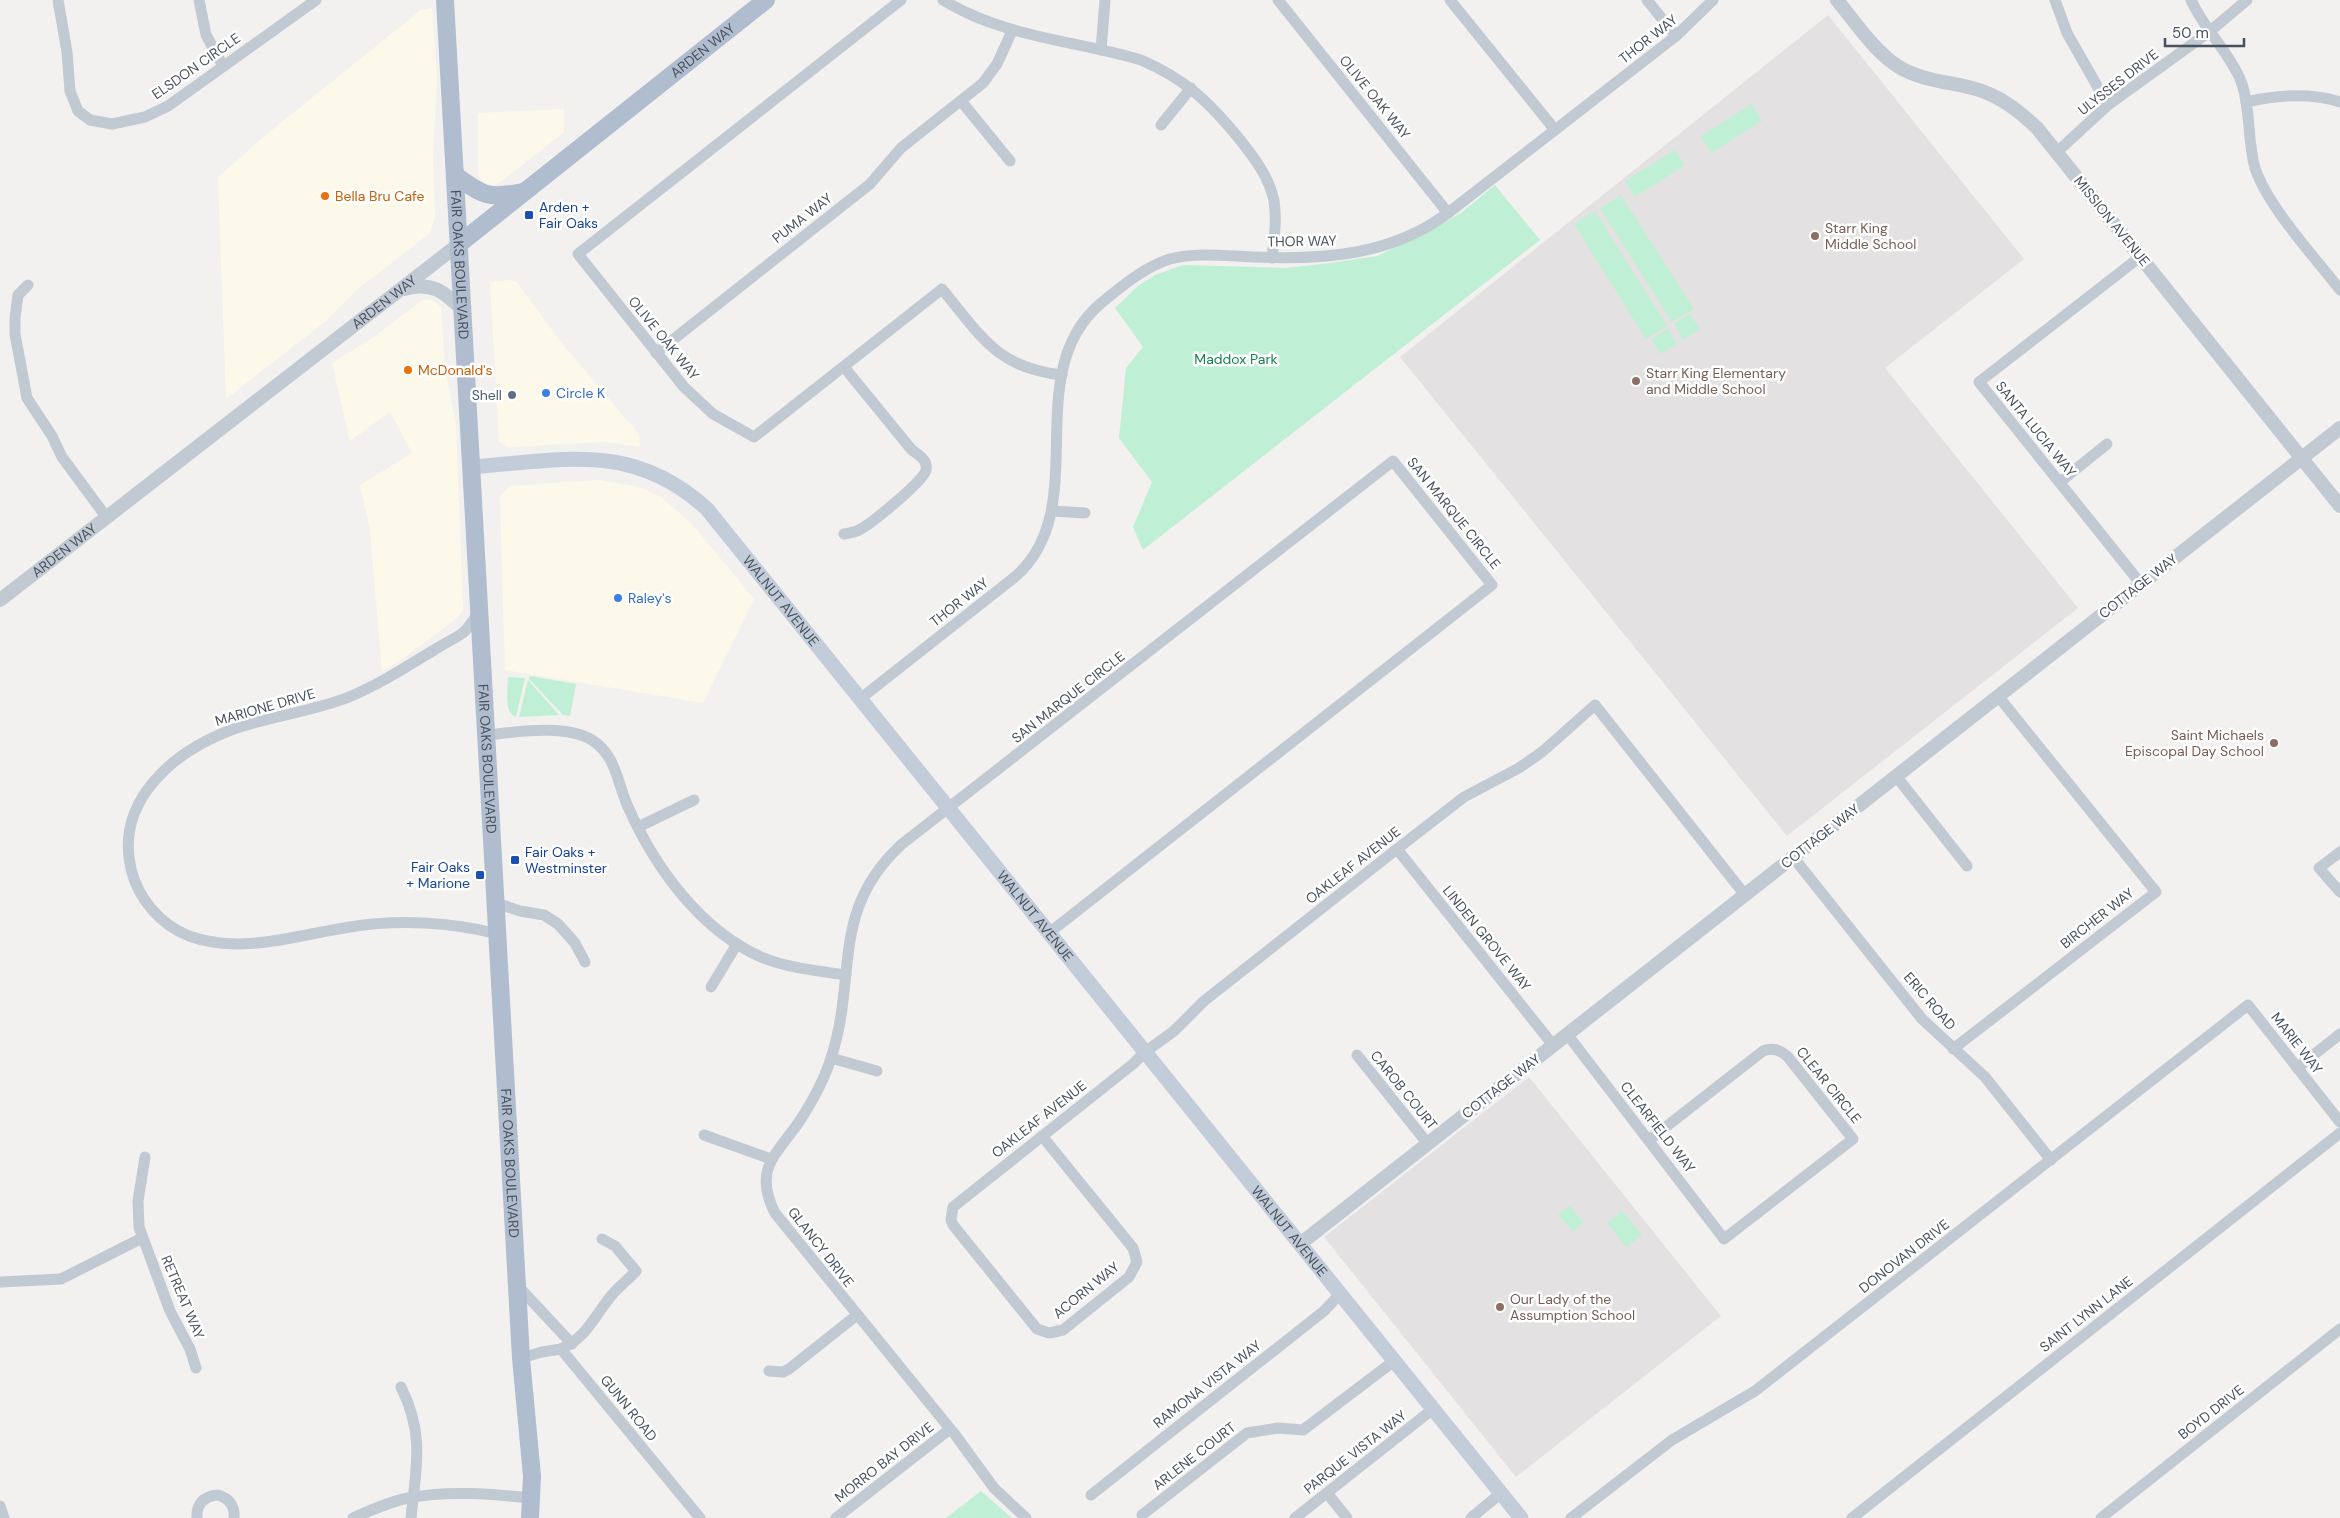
<svg xmlns="http://www.w3.org/2000/svg" width="2340" height="1518" viewBox="0 0 2340 1518" font-family="'DM Sans',sans-serif">
	<style>
		.commercial { fill: #fcf9ea }
		.education { fill: #e4e1e2 }
		.green { fill: #bff0d5 }
		.lines { fill: none; stroke-linecap: round; stroke-linejoin: round }
		.minor { stroke: #c1c9d2; stroke-width: 11 }
		.tertiary { stroke: #c1c9d2; stroke-width: 14 }
		.secondary { stroke: #c3ccd9; stroke-width: 15 }
		.primary { stroke: #b0bdcf; stroke-width: 18 }
		.food-dot { fill: #e8710a; stroke: #fff; stroke-width: 2 }
		.transit-dot { fill: #1a4fb4; stroke: #fff; stroke-width: 2 }
		.education-dot { fill: #8d6e63; stroke: #fff; stroke-width: 2 }
		.shop-dot { fill: #3f7fe0; stroke: #fff; stroke-width: 2 }
		.service-dot { fill: #5c6f8a; stroke: #fff; stroke-width: 2 }
		.labels { text-anchor: middle; dominant-baseline: central; stroke-width: 5; stroke-linejoin: round; paint-order: stroke }
		.street-label { font-size: 14px; fill: #48525e; stroke: #fff }
		.food-label { font-size: 14px; fill: #c56008; stroke: #fff; text-anchor: start }
		.transit-label { font-size: 14px; fill: #164399; stroke: #fff; text-anchor: start }
		.education-label { font-size: 14px; fill: #785e54; stroke: #fff; text-anchor: start }
		.park-label { font-size: 14px; fill: #168254; stroke: #fff }
		.shop-label { font-size: 14px; fill: #366cbe; stroke: #fff; text-anchor: start }
		.service-label { font-size: 14px; fill: #4e5e75; stroke: #fff; text-anchor: end }
	</style>
	<rect width="100%" height="100%" fill="#f3f0f0"/>
	<g class="commercial">
		<path d="M432,8L437,79L433,155L435,217L430,233L359,288L327,320L226,399L218,177L267,134L421,10Z"/>
		<path d="M564,109V132L499,183L493,185L485,183L479,177L478,170V113Z"/>
		<path d="M510,280L517,282L559,340L639,434L640,447L606,442L508,447L499,442L490,282Z"/>
		<path d="M430,299L439,305L441,310L445,366L456,426L463,608L461,614L452,622L405,657L382,672L370,530L360,485L412,453L390,412L350,441L332,363L374,337L422,300Z"/>
		<path d="M598,480L640,487L661,497L691,523L754,599L703,703L505,670L500,496L510,486Z"/>
	</g>
	<g class="education">
		<path d="M1828,15L2024,259L1885,368L2078,608L1787,836L1400,357Z"/>
		<path d="M1529,1077L1721,1316L1516,1477L1324,1237Z"/>
	</g>
	<g class="green">
		<path d="M1752,104L1762,121L1711,153L1701,136Z"/>
		<path d="M1675,150L1685,165L1635,197L1625,181Z"/>
		<path d="M1495,185L1540,240L1143,550L1133,527L1152,482L1119,438L1126,368L1143,347L1115,308L1138,286L1155,275L1183,265L1285,268L1331,263L1377,256L1428,232L1461,213Z"/>
		<path d="M1621,195L1694,309L1672,322L1600,208Z"/>
		<path d="M1595,211L1667,326L1646,339L1574,224Z"/>
		<path d="M1690,314L1700,329L1683,340L1674,324Z"/>
		<path d="M1668,329L1677,343L1661,354L1651,339Z"/>
		<path d="M530,676L576,684L570,716L563,715L529,679Z"/>
		<path d="M508,677L525,678L516,717C503,712 508,689 508,677Z"/>
		<path d="M528,680L559,715L519,717Z"/>
		<path d="M1570,1206L1583,1223L1573,1231L1558,1215Z"/>
		<path d="M1622,1211L1642,1235L1626,1247L1607,1223Z"/>
		<path d="M981,1491L1012,1518H946Z"/>
	</g>
	<g class="lines">
		<g class="minor">
			<path d="M58,0L67,52L70,91L78,111L90,120L112,124L145,117L168,106L316,0"/>
			<path d="M199,0L206,35L223,66"/>
			<path d="M901,0L578,254L684,387L713,414L754,437L942,289C981,336 997,368 1062,375"/>
			<path d="M943,0C1005,38 1074,40 1141,60C1186,79 1211,104 1241,141C1255,159 1269,177 1274,201C1277,220 1274,239 1272,258"/>
			<path d="M1278,0L1448,213"/>
			<path d="M1450,0L1555,130"/>
			<path d="M1647,0L1676,36"/>
			<path d="M2055,0L2067,33L2108,105"/>
			<path d="M2191,0C2204,29 2229,52 2241,81C2251,108 2247,140 2255,168C2268,207 2314,256 2340,290"/>
			<path d="M1101,50L1105,0"/>
			<path d="M961,101L1010,161"/>
			<path d="M2246,102C2277,95 2309,92 2340,102"/>
			<path d="M1161,125L1191,88"/>
			<path d="M2057,152L2108,105L2209,32L2247,0"/>
			<path d="M2140,257L1979,382L2141,584"/>
			<path d="M28,285L18,295L15,318V334L27,398L52,436L62,457L107,518"/>
			<path d="M656,353L870,184L901,148L983,83L997,64L1012,31"/>
			<path d="M844,367L911,449C918,455 928,459 926,470C925,480 871,524 859,530C855,532 850,533 844,534"/>
			<path d="M2060,482L2107,444"/>
			<path d="M1052,511L1085,513"/>
			<path d="M480,611C475,617 470,626 464,632C455,639 443,644 434,650C406,667 380,684 349,697C311,712 270,716 231,730C173,752 115,801 131,869C138,899 161,925 189,936C242,955 296,935 350,927C398,919 451,922 498,934"/>
			<path d="M860,699L1016,576C1094,507 1018,375 1100,304C1121,287 1144,267 1170,259C1197,252 1225,256 1253,257C1321,260 1391,256 1448,213L1676,36L1713,0"/>
			<path d="M487,735C517,732 565,724 592,740C617,756 617,784 629,809C655,867 700,930 761,957C787,968 818,971 846,975"/>
			<path d="M1896,776L1967,866"/>
			<path d="M638,827L694,800"/>
			<path d="M1397,849L1553,1045"/>
			<path d="M2340,852L2319,868L2340,892"/>
			<path d="M1793,857L1922,1019L1985,1077L2051,1160"/>
			<path d="M496,903L520,911L544,915L558,924L575,943L585,962"/>
			<path d="M711,987L737,944"/>
			<path d="M1567,1034L1724,1239L1853,1139L1788,1057C1781,1050 1772,1047 1763,1051L1649,1140"/>
			<path d="M1953,1049L2156,892L1998,696"/>
			<path d="M1357,1055L1428,1144"/>
			<path d="M831,1058L877,1071"/>
			<path d="M2297,1068L2340,1034"/>
			<path d="M704,1135L771,1159"/>
			<path d="M1042,1136L1133,1248L1137,1262L1129,1277L1063,1330L1049,1333L1037,1329L953,1225L951,1220L953,1207L1133,1064L1145,1052L1174,1031L1204,1001L1397,849L1464,797L1519,768L1542,752L1595,705L1745,895"/>
			<path d="M145,1157L138,1201L139,1227L170,1311L190,1349L196,1368"/>
			<path d="M0,1282L61,1279L142,1238"/>
			<path d="M517,1285L572,1344"/>
			<path d="M561,1349C587,1337 594,1317 611,1296C618,1287 628,1280 636,1271L615,1246L602,1239"/>
			<path d="M521,1358L542,1352L561,1349L700,1518"/>
			<path d="M769,1371L783,1372L789,1369L857,1315"/>
			<path d="M401,1387C425,1435 416,1468 411,1518"/>
			<path d="M1327,1493L1347,1518"/>
			<path d="M1091,1495L1324,1311L1340,1294"/>
			<path d="M0,1506L4,1518"/>
			<path d="M1142,1515L1247,1433L1278,1428L1303,1430L1394,1361"/>
			<path d="M197,1518C196,1504 204,1496 218,1495C229,1498 235,1506 234,1518"/>
			<path d="M353,1518C371,1510 389,1502 408,1498C448,1490 491,1494 531,1498"/>
			<path d="M836,1518L950,1429"/>
			<path d="M1026,1518L994,1488L956,1436L775,1213C753,1169 776,1155 799,1122C812,1102 824,1081 831,1058C858,976 829,911 902,844L1393,461L1492,585L1049,933"/>
			<path d="M1295,1518L1433,1409"/>
			<path d="M1471,1518L1501,1493"/>
			<path d="M1571,1518L1672,1440L1755,1391L2248,1005L2340,1122"/>
			<path d="M1852,1518L2340,1133"/>
			<path d="M2101,1518L2340,1329"/>
		</g>
		<g class="tertiary">
			<path d="M1837,0C1856,23 1874,51 1899,67C1922,81 1951,82 1976,89C2000,96 2019,111 2037,128L2340,506"/>
			<path d="M404,289C433,281 444,292 464,311"/>
			<path id="s1" d="M0,600L459,244"/>
			<path d="M1300,1244L2340,428"/>
		</g>
		<path class="secondary" id="s2" d="M472,467C563,460 633,441 707,509L1521,1518"/>
		<g class="primary">
			<path id="s3" d="M445,0L521,1358L532,1476L530,1518"/>
			<path d="M455,175C483,196 488,199 523,192"/>
			<path id="s4" d="M459,244L766,0"/>
		</g>
	</g>
	<g class="food-dot">
		<circle cx="325" cy="196" r="5"/>
		<circle cx="408" cy="370" r="5"/>
	</g>
	<g class="transit-dot">
		<rect x="524" y="210" width="10" height="10" rx="2.5"/>
		<rect x="510" y="855" width="10" height="10" rx="2.5"/>
		<rect x="475" y="870" width="10" height="10" rx="2.5"/>
	</g>
	<g class="education-dot">
		<circle cx="1815" cy="236" r="5"/>
		<circle cx="1636" cy="381" r="5"/>
		<circle cx="2274" cy="743" r="5"/>
		<circle cx="1500" cy="1307" r="5"/>
	</g>
	<g class="shop-dot">
		<circle cx="546" cy="393" r="5"/>
		<circle cx="618" cy="598" r="5"/>
	</g>
	<circle class="service-dot" cx="512" cy="395" r="5"/>
	<g class="labels">
		<g class="street-label">
			<text transform="translate(1648 39) rotate(-38)">THOR WAY</text>
			<text stroke="none"><textPath href="#s4" startOffset="311">ARDEN WAY</textPath></text>
			<text transform="translate(196 66) rotate(-35)">ELSDON CIRCLE</text>
			<text transform="translate(2118 82) rotate(-38)">ULYSSES DRIVE</text>
			<text transform="translate(1375 97) rotate(51)">OLIVE OAK WAY</text>
			<text transform="translate(802 218) rotate(-38)">PUMA WAY</text>
			<text transform="translate(2112 221) rotate(51)">MISSION AVENUE</text>
			<text transform="translate(1302 241) rotate(-1)">THOR WAY</text>
			<text stroke="none"><textPath href="#s3" startOffset="265">FAIR OAKS BOULEVARD</textPath></text>
			<text stroke="none"><textPath href="#s1" startOffset="486">ARDEN WAY</textPath></text>
			<text transform="translate(664 338) rotate(51)">OLIVE OAK WAY</text>
			<text transform="translate(2036 429) rotate(51)">SANTA LUCIA WAY</text>
			<text transform="translate(1454 513) rotate(51)">SAN MARQUE CIRCLE</text>
			<text stroke="none"><textPath href="#s1" startOffset="81">ARDEN WAY</textPath></text>
			<text transform="translate(2138 586) rotate(-38)">COTTAGE WAY</text>
			<text stroke="none"><textPath href="#s2" startOffset="366">WALNUT AVENUE</textPath></text>
			<text transform="translate(959 602) rotate(-38)">THOR WAY</text>
			<text transform="translate(1068 697) rotate(-38)">SAN MARQUE CIRCLE</text>
			<text transform="translate(265 707) rotate(-16)">MARIONE DRIVE</text>
			<text stroke="none"><textPath href="#s3" startOffset="760">FAIR OAKS BOULEVARD</textPath></text>
			<text transform="translate(1820 836) rotate(-38)">COTTAGE WAY</text>
			<text transform="translate(1353 865) rotate(-38)">OAKLEAF AVENUE</text>
			<text stroke="none"><textPath href="#s2" startOffset="771">WALNUT AVENUE</textPath></text>
			<text transform="translate(2097 918) rotate(-38)">BIRCHER WAY</text>
			<text transform="translate(1487 938) rotate(51)">LINDEN GROVE WAY</text>
			<text transform="translate(1930 1001) rotate(49)">ERIC ROAD</text>
			<text transform="translate(2297 1043) rotate(52)">MARIE WAY</text>
			<text transform="translate(1829 1085) rotate(51)">CLEAR CIRCLE</text>
			<text transform="translate(1501 1086) rotate(-38)">COTTAGE WAY</text>
			<text transform="translate(1404 1090) rotate(51)">CAROB COURT</text>
			<text transform="translate(1039 1119) rotate(-38)">OAKLEAF AVENUE</text>
			<text transform="translate(1658 1127) rotate(52)">CLEARFIELD WAY</text>
			<text stroke="none"><textPath href="#s3" startOffset="1165">FAIR OAKS BOULEVARD</textPath></text>
			<text stroke="none"><textPath href="#s2" startOffset="1176">WALNUT AVENUE</textPath></text>
			<text transform="translate(821 1247) rotate(52)">GLANCY DRIVE</text>
			<text transform="translate(1904 1256) rotate(-38)">DONOVAN DRIVE</text>
			<text transform="translate(1086 1290) rotate(-39)">ACORN WAY</text>
			<text transform="translate(183 1297) rotate(67)">RETREAT WAY</text>
			<text transform="translate(2086 1314) rotate(-38)">SAINT LYNN LANE</text>
			<text transform="translate(1207 1384) rotate(-38)">RAMONA VISTA WAY</text>
			<text transform="translate(629 1408) rotate(51)">GUNN ROAD</text>
			<text transform="translate(2211 1412) rotate(-38)">BOYD DRIVE</text>
			<text transform="translate(1355 1452) rotate(-38)">PARQUE VISTA WAY</text>
			<text transform="translate(1194 1456) rotate(-38)">ARLENE COURT</text>
			<text transform="translate(884 1462) rotate(-38)">MORRO BAY DRIVE</text>
		</g>
		<g class="food-label">
			<text x="335" y="196">Bella Bru Cafe</text>
			<text x="418" y="370">McDonald's</text>
		</g>
		<g class="transit-label">
			<text x="539" y="207">Arden +<tspan x="539" dy="16">Fair Oaks</tspan></text>
			<text x="525" y="852">Fair Oaks +<tspan x="525" dy="16">Westminster</tspan></text>
			<text x="470" y="867" text-anchor="end">Fair Oaks<tspan x="470" dy="16">+ Marione</tspan></text>
		</g>
		<g class="education-label">
			<text x="1825" y="228">Starr King<tspan x="1825" dy="16">Middle School</tspan></text>
			<text x="1646" y="373">Starr King Elementary<tspan x="1646" dy="16">and Middle School</tspan></text>
			<text x="2264" y="735" text-anchor="end">Saint Michaels<tspan x="2264" dy="16">Episcopal Day School</tspan></text>
			<text x="1510" y="1299">Our Lady of the<tspan x="1510" dy="16">Assumption School</tspan></text>
		</g>
		<g class="park-label">
			<text x="1236" y="359">Maddox Park</text>
		</g>
		<g class="shop-label">
			<text x="556" y="393">Circle K</text>
			<text x="628" y="598">Raley's</text>
		</g>
		<g class="service-label">
			<text x="502" y="395">Shell</text>
		</g>
	</g>
	<path d="M2165 38v8h79v-8" fill="none" stroke="#48525e" stroke-width="2.5"/>
	<text x="2172" y="38" font-size="15" fill="#48525e" stroke="#ffffff" stroke-width="4" paint-order="stroke">50 m</text>
</svg>
